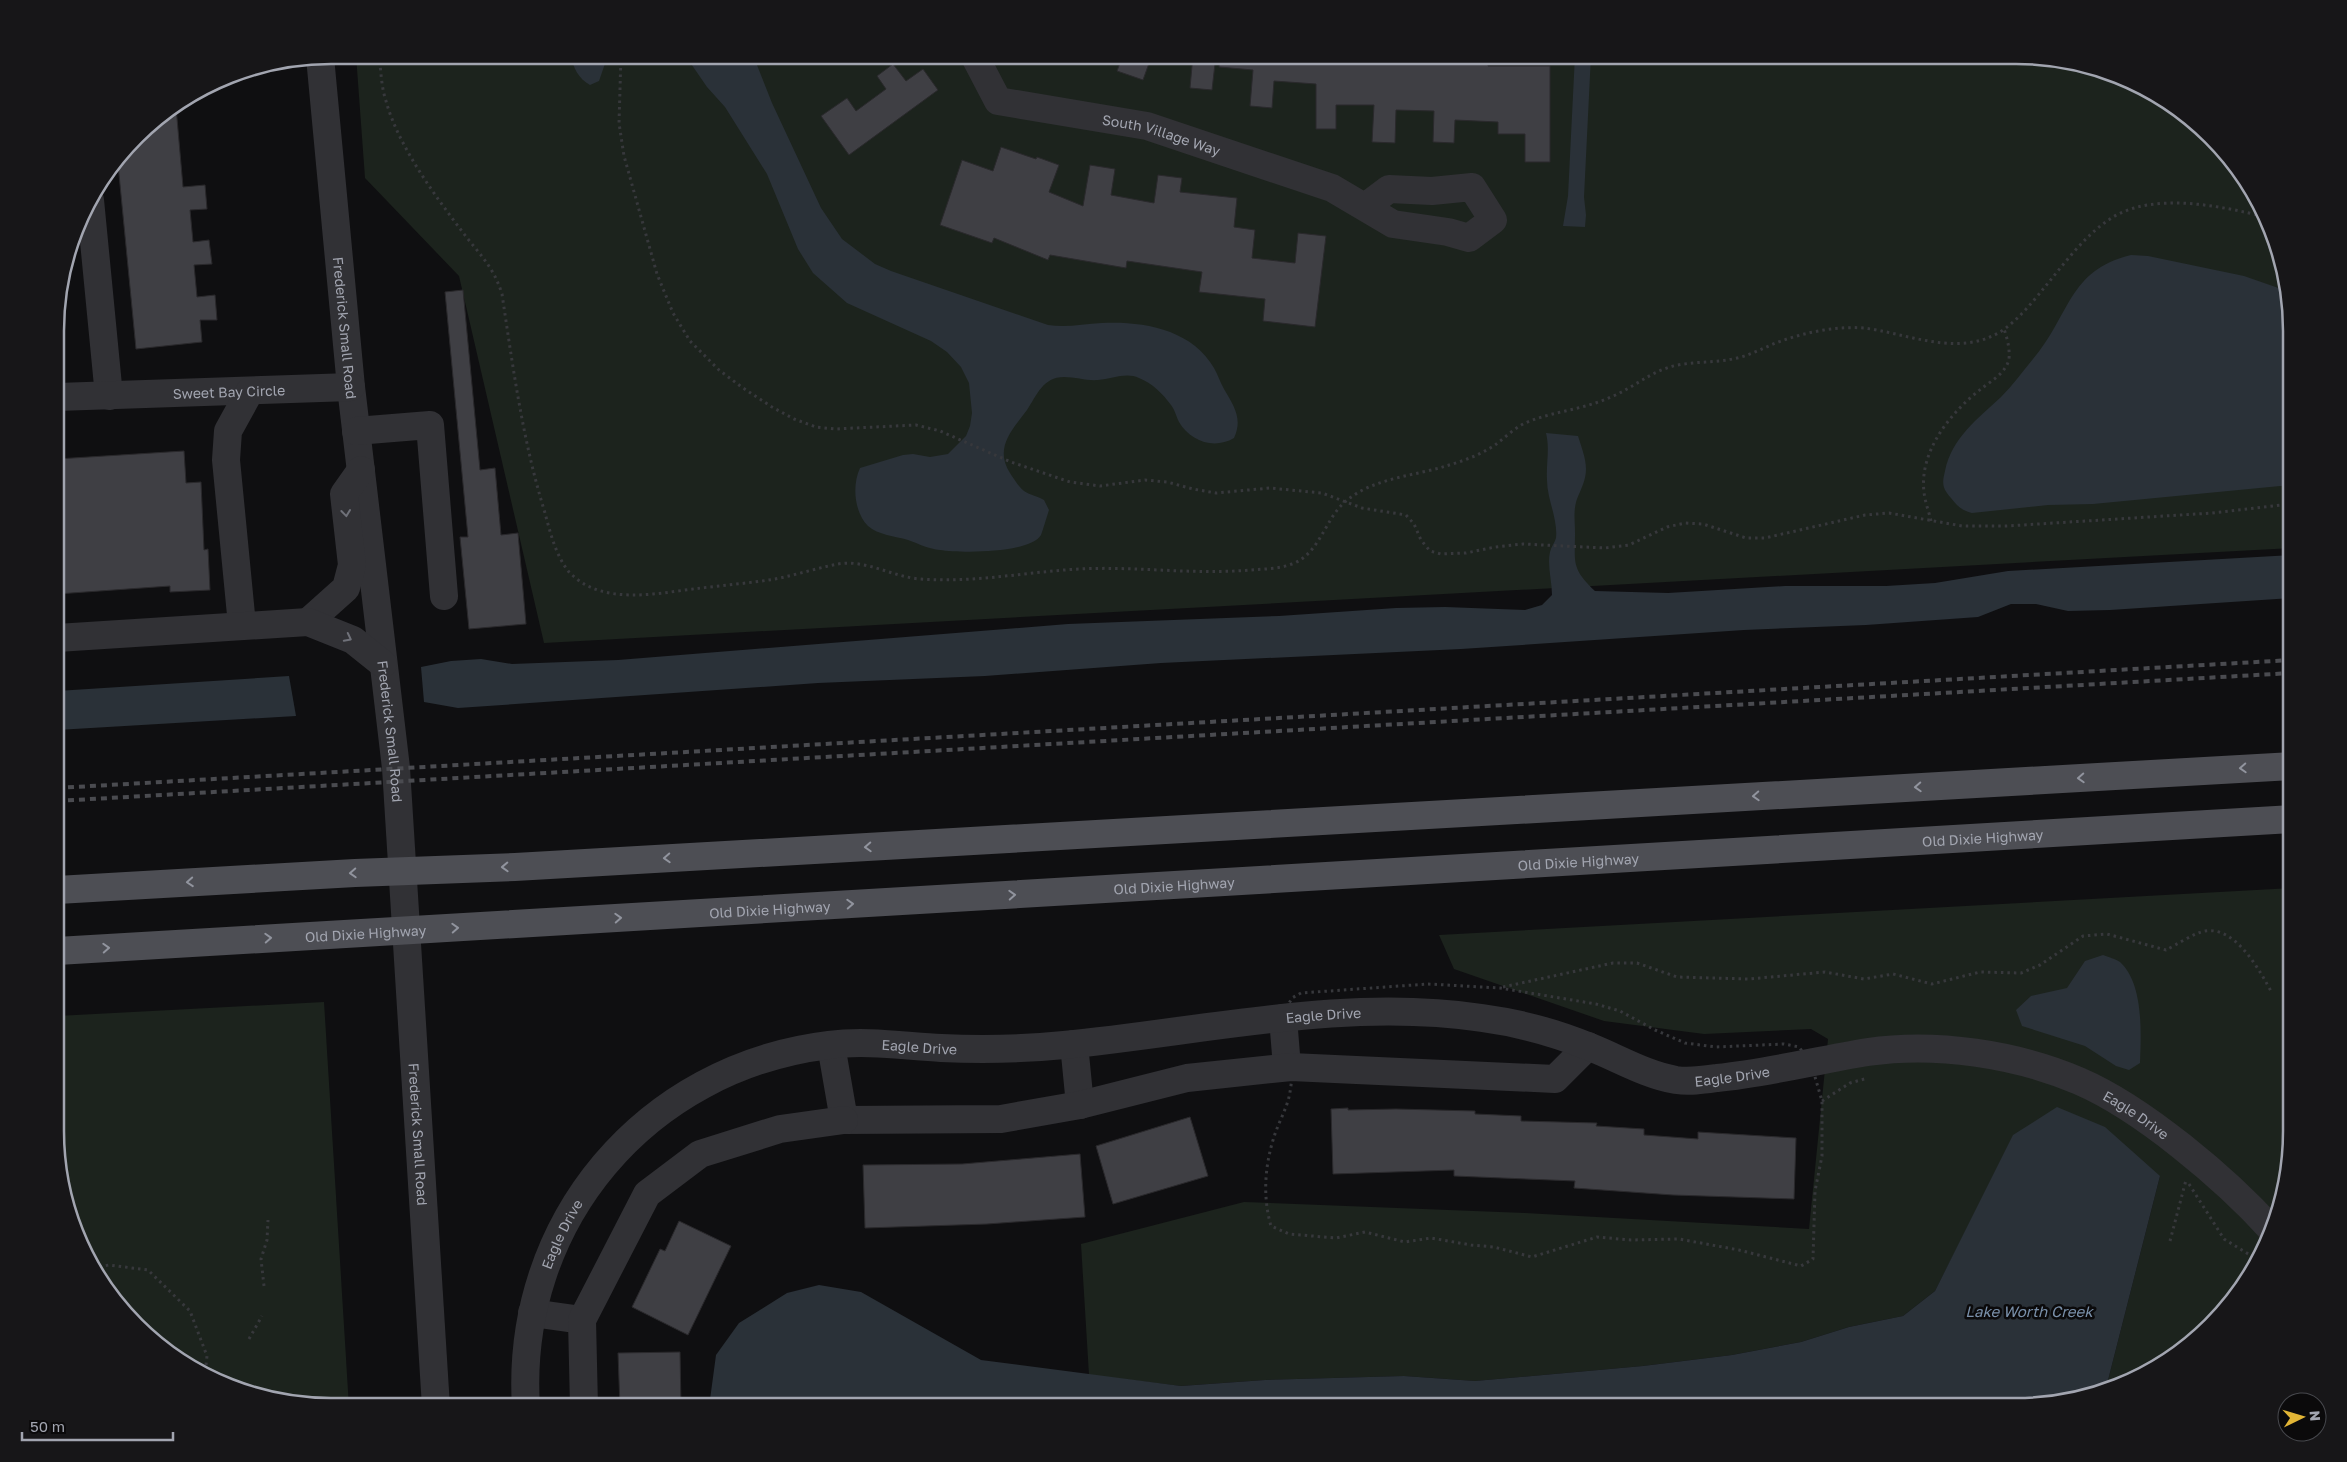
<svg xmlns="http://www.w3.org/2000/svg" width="2347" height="1462" viewBox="0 0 2347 1462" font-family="'Golos Text',sans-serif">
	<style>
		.green { fill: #1c231d }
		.water { fill: #2a3138 }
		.building { fill: #3f3f44; stroke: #2a292c }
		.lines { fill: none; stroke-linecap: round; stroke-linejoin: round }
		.path { stroke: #37383c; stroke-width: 3; stroke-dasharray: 2.5 4; stroke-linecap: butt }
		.minor { stroke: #313135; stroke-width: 28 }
		.major { stroke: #4d4e54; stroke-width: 28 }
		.rail { stroke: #4a4b50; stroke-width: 4; stroke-dasharray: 6 5; stroke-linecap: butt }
		.oneway { stroke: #6f7179 }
		.oneway2 { stroke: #91949e }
		.labels { text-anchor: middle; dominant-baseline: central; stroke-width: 5; stroke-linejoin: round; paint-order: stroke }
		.street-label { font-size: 14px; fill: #a2a5b0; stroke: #0b0a0b }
		.water-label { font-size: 15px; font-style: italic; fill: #7a90aa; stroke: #0b0a0b }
		.rim { fill: none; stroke: #a2a5b0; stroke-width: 2.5 }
	</style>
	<rect width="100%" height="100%" fill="#0f0f11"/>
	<g class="green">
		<path d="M356,55H2017L2088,64L2169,101L2211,136L2255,193L2277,242L2291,313V548L544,643L459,276L365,178Z"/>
		<path d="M2291,888V1149L2277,1220L2246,1284L2211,1326L2154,1370L2105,1392L2160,1176L1971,1221L1935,1291L1903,1316L1849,1327L1801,1342L1732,1355L1643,1366L1475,1381L1404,1376L1265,1380L1181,1386L1089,1375L1081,1244L1244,1202L1525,1213L1809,1229L1828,1039L1811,1029L1704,1034L1604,1021L1454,969L1439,935Z"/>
		<path d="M324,1002L349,1407H330L242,1392L178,1361L101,1284L70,1220L57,1167V1016Z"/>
	</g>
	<g class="water">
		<path d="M571,55H608L599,81L590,85C578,78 573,68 571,55Z"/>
		<path d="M685,55H753L772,103L821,208L842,239L875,264L891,271L1048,325C1066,328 1083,324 1102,323C1142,321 1192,329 1214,368C1218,375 1220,382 1224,389C1234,406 1243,419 1234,438C1214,450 1190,441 1179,422C1176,416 1175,410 1171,405C1163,394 1152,383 1139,378C1126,372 1112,379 1098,380C1087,381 1076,377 1064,377C1043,377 1037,395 1027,410C1012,430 994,448 1010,473C1014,479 1018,486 1024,491C1029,495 1038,496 1044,500L1049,510C1048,513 1042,533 1041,535C1029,554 960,553 940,550C929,549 919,544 908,540C895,536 878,535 868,526C854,512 852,485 860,468L903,455L913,454L930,457L948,454L966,436L970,426L972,413L969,383L961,367L947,352L931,341L847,303L813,273L798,249L767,174L725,107L707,87Z"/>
		<path d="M1575,55H1591L1584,197L1586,215L1585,227L1563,226L1568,196Z"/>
		<path d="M2131,255L2148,256L2244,276L2287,291L2291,313V485L2093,504L2048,505L1972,513C1961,510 1957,506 1951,498C1942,488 1942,483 1945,471C1952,437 1978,419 2001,397C2013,385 2023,371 2033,359C2070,316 2068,270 2131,255Z"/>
		<path d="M1546,433L1578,436C1581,446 1586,458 1586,469C1586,480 1581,489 1577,499C1573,511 1575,520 1575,533C1575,563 1571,568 1595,591L1668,593L1785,586H1886L1935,583L2008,571L2291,555V598L2110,610L2068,611L2036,604H2011L1978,617L1866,625L1744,630L1461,649L1161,663L985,676L818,683L458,708L424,702L421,667L451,661L481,659L512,664L618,660L1068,624L1279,616L1396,608L1445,607L1525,610L1542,605L1552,595C1552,581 1547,565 1550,552C1551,547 1555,542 1556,538C1558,519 1547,499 1547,480C1546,463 1550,449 1546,433Z"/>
		<path d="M289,676L296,716L57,730V691Z"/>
		<path d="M2103,955C2108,957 2116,959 2120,962C2144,984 2141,1034 2140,1063L2129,1070L2116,1066L2085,1046L2022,1026L2016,1010L2031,996L2067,988L2085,961Z"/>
		<path d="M2057,1107L2105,1127L2160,1176L2105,1392L2034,1406L709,1407L716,1355L739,1323L787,1293L819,1285L861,1292L981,1360L1181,1386L1265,1380L1404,1376L1475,1381L1643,1366L1732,1355L1801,1342L1849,1327L1903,1316L1935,1291L2013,1135Z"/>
	</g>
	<g class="building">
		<path d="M1123,55H1152L1143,80L1117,71Z"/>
		<path d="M1193,55H1216L1212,90L1190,88Z"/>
		<path d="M1220,55H1467L1488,56V66H1550V162H1525V134H1498V122L1455,120L1454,143L1433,142L1434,111L1396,110L1395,143L1372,142L1374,105H1336V129H1316V84L1274,81L1272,108L1250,106L1253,70L1219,67Z"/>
		<path d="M893,64L906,81L923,69L938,90L849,155L821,116L847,98L856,111L886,89L877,76Z"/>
		<path d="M176,107L183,187L205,185L207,209L190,210L193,242L209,240L212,264L194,265L197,297L215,295L217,320H200L202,342L136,349L118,164L149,124Z"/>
		<path d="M1001,147L1036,159L1037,157L1059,165L1049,192L1083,206L1090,165L1115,169L1111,195L1154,203L1158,175L1182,178L1180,192L1237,198L1234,227L1255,230L1252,258L1295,263L1298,233L1326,236L1315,327L1263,321L1265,299L1199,292L1202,272L1127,261L1126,268L1050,255L1048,260L994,238L992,243L940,225L962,160L993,171Z"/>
		<path d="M463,290L480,470L495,468L501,535L518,533L526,624L469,629L460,537H468L445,292Z"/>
		<path d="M184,451L186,483L201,482L204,550L208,549L210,590L170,592V586L57,594V459Z"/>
		<path d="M1348,1108V1110L1396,1109L1475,1111V1114L1521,1116V1121L1597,1123L1596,1126L1644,1129V1135L1698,1139V1132L1796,1138L1794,1199L1673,1195L1574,1188L1575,1181L1454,1176V1170L1333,1174L1331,1109Z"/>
		<path d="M1190,1117L1208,1176L1113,1204L1096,1146Z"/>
		<path d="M1080,1154L1085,1217L987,1224L865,1228L863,1165L962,1164Z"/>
		<path d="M679,1221L731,1246L688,1335L632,1307L660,1249L665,1251Z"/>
		<path d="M680,1352L681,1407H620L618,1353Z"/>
	</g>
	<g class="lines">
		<g class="path">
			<path d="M379,55C381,70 381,86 386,101C398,145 433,193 461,230C478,253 493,265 502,294C513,368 523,442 545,513C550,532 556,556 569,572C574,577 580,582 586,585C620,603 665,592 701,588C726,585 751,583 775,579C796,575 817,568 838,564C865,559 893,577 920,579C975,583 1025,572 1079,569C1136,566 1193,575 1250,570C1264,569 1279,569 1292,564C1320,554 1325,518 1346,501C1373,478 1414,476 1446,466C1463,461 1480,455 1495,445C1506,437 1516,426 1530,421C1556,411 1585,409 1611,397C1635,387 1652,370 1678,365C1699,361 1720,363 1741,357C1755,353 1767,346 1781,341C1807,332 1836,326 1864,328C1904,333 1950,354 1990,337C2011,329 2030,305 2044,288C2064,264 2084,236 2110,219C2152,191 2220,206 2266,217"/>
			<path d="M621,55L619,123L624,156L657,274L673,313L690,341L719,370L743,388L772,407L794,419L816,427L835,429L916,425L940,431L1011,462L1070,482L1100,486L1145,480L1167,482L1193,489L1216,493L1270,488L1322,493L1362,508L1406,515L1414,524L1421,540L1430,551L1441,554L1466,553L1495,547L1523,544L1605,548L1629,545L1667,527L1685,523L1703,524L1746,538H1765L1865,515L1889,513L1962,526H2007L2212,513L2291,504"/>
			<path d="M1931,521C1929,512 1925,502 1924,492C1919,451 1951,412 1981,389C1991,381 2006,373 2009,359C2010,348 2007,338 2004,329"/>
			<path d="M1428,984L1500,988L1596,1004L1620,1011L1655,1030L1685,1043L1716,1047L1784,1044L1799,1047L1811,1063L1822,1101V1156L1815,1191L1813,1259L1801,1266L1739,1250L1679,1239L1631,1240L1597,1237L1532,1257L1494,1247L1471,1245L1431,1238L1405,1242L1365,1232L1336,1238L1289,1234L1271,1226C1262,1195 1265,1162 1276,1131C1281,1118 1288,1105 1290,1092C1295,1065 1289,1035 1287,1007L1292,998L1301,993Z"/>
			<path d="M1503,987L1613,963H1637L1677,977L1749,979L1825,972L1864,979L1893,974L1932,984L1980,972L2021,973L2040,965L2083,936L2107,934L2166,950C2176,945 2194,933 2205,931C2236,926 2260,971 2272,993"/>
			<path d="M1822,1101L1850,1083L1868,1078"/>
			<path d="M2189,1184L2224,1239L2258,1260"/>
			<path d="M2170,1241L2186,1180"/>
			<path d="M93,1268L109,1265L148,1270L190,1311L207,1356L205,1374"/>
			<path d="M264,1286L261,1259L267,1240L268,1220"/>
			<path d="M249,1339L262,1316"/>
		</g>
		<g class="minor">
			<path id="s1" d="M974,55L998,101L1147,126L1332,188L1393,224L1448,232L1469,238L1493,220L1472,187L1432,191L1389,189L1365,207"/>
			<path id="s2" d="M320,57L351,387L396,768L436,1407"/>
			<path d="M90,200L109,396"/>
			<path id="s3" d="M57,397L351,387"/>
			<path d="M356,431L430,425L444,596"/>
			<path d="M308,622L346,588L352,565L344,494L361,470"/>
			<path d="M242,625L226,460L228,431L250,391"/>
			<path d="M57,638L308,622L353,640L383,664"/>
			<path d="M1283,1018L1287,1067"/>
			<path d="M1074,1044L1080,1105"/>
			<path d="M831,1045L844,1120L1001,1119L1080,1105L1187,1078L1291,1067L1555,1079L1588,1046"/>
			<path d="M532,1313L582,1320"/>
			<path id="s4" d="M526,1407C514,1222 646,1067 829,1045C866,1040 904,1046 941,1048C982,1050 1024,1049 1064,1045C1202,1032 1343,997 1482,1018C1519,1023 1556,1033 1590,1047C1618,1058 1646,1075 1676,1080C1690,1082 1703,1080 1717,1078C1768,1073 1818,1060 1868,1052C1936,1042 2016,1054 2079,1081C2142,1108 2226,1179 2272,1230"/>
			<path d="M584,1407L582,1320L647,1194L700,1154L780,1129L844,1120"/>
		</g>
		<g class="major">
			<path d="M57,890L355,873L515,867L2291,766"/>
			<path id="s5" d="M57,951L2291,819"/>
		</g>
		<g class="rail">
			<path d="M57,788L2291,660"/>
			<path d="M57,801L2291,673"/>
		</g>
	</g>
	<defs><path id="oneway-chevron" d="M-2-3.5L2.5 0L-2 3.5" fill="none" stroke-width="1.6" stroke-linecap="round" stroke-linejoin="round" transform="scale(1.25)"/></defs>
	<g class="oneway">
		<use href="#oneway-chevron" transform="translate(346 513) rotate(83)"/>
		<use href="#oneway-chevron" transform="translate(348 638) rotate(27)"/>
	</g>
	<g class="oneway2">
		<use href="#oneway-chevron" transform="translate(2243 768) rotate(177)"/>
		<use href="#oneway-chevron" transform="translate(2081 778) rotate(177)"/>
		<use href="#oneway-chevron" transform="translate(1918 787) rotate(177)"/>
		<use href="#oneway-chevron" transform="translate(1756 796) rotate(177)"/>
		<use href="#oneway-chevron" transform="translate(868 847) rotate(177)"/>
		<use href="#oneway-chevron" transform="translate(667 858) rotate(177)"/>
		<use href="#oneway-chevron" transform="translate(505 867) rotate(178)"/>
		<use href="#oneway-chevron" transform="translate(353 873) rotate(177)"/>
		<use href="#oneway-chevron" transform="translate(190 882) rotate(176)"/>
		<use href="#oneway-chevron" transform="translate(1012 895) rotate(-3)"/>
		<use href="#oneway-chevron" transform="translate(850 904) rotate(-3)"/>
		<use href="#oneway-chevron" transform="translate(618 918) rotate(-3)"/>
		<use href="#oneway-chevron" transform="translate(455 928) rotate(-3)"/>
		<use href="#oneway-chevron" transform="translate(268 938) rotate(-3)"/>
		<use href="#oneway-chevron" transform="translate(106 948) rotate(-3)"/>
	</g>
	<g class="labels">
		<g class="street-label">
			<text stroke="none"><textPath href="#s1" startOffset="219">South Village Way</textPath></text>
			<text stroke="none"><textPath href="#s2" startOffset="272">Frederick Small Road</textPath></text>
			<text stroke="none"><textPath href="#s3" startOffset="172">Sweet Bay Circle</textPath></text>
			<text stroke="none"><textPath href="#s2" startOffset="678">Frederick Small Road</textPath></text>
			<text stroke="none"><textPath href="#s5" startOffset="1929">Old Dixie Highway</textPath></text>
			<text stroke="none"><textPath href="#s5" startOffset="1524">Old Dixie Highway</textPath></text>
			<text stroke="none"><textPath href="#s5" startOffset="1119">Old Dixie Highway</textPath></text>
			<text stroke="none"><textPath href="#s5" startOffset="714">Old Dixie Highway</textPath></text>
			<text stroke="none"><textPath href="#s5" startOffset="309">Old Dixie Highway</textPath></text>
			<text stroke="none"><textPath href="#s4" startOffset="1018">Eagle Drive</textPath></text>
			<text stroke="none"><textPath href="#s4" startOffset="612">Eagle Drive</textPath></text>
			<text stroke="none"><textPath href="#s4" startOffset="1438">Eagle Drive</textPath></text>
			<text stroke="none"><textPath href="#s4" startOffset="1858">Eagle Drive</textPath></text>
			<text stroke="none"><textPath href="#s2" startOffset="1082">Frederick Small Road</textPath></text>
			<text stroke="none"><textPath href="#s4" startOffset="179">Eagle Drive</textPath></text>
		</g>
		<g class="water-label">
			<text x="2029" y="1311">Lake Worth Creek</text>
		</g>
	</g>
	<path d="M0 0H2347V1462H0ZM331 64H2016A267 267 0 0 1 2283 331V1131A267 267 0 0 1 2016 1398H331A267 267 0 0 1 64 1131V331A267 267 0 0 1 331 64Z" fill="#171618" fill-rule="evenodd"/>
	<path class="rim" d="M331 64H2016A267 267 0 0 1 2283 331V1131A267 267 0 0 1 2016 1398H331A267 267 0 0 1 64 1131V331A267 267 0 0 1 331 64Z"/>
	<g transform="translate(2302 1417) rotate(85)"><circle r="24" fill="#0b0a0b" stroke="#47484d"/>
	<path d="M0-4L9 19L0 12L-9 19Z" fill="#e2b536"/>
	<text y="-8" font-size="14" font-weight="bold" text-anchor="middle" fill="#a2a5b0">N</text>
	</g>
	<path d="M22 1432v8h151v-8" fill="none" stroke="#a2a5b0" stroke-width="2.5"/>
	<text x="30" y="1432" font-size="15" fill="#a2a5b0" stroke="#0b0a0b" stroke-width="4" paint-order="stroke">50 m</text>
</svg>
